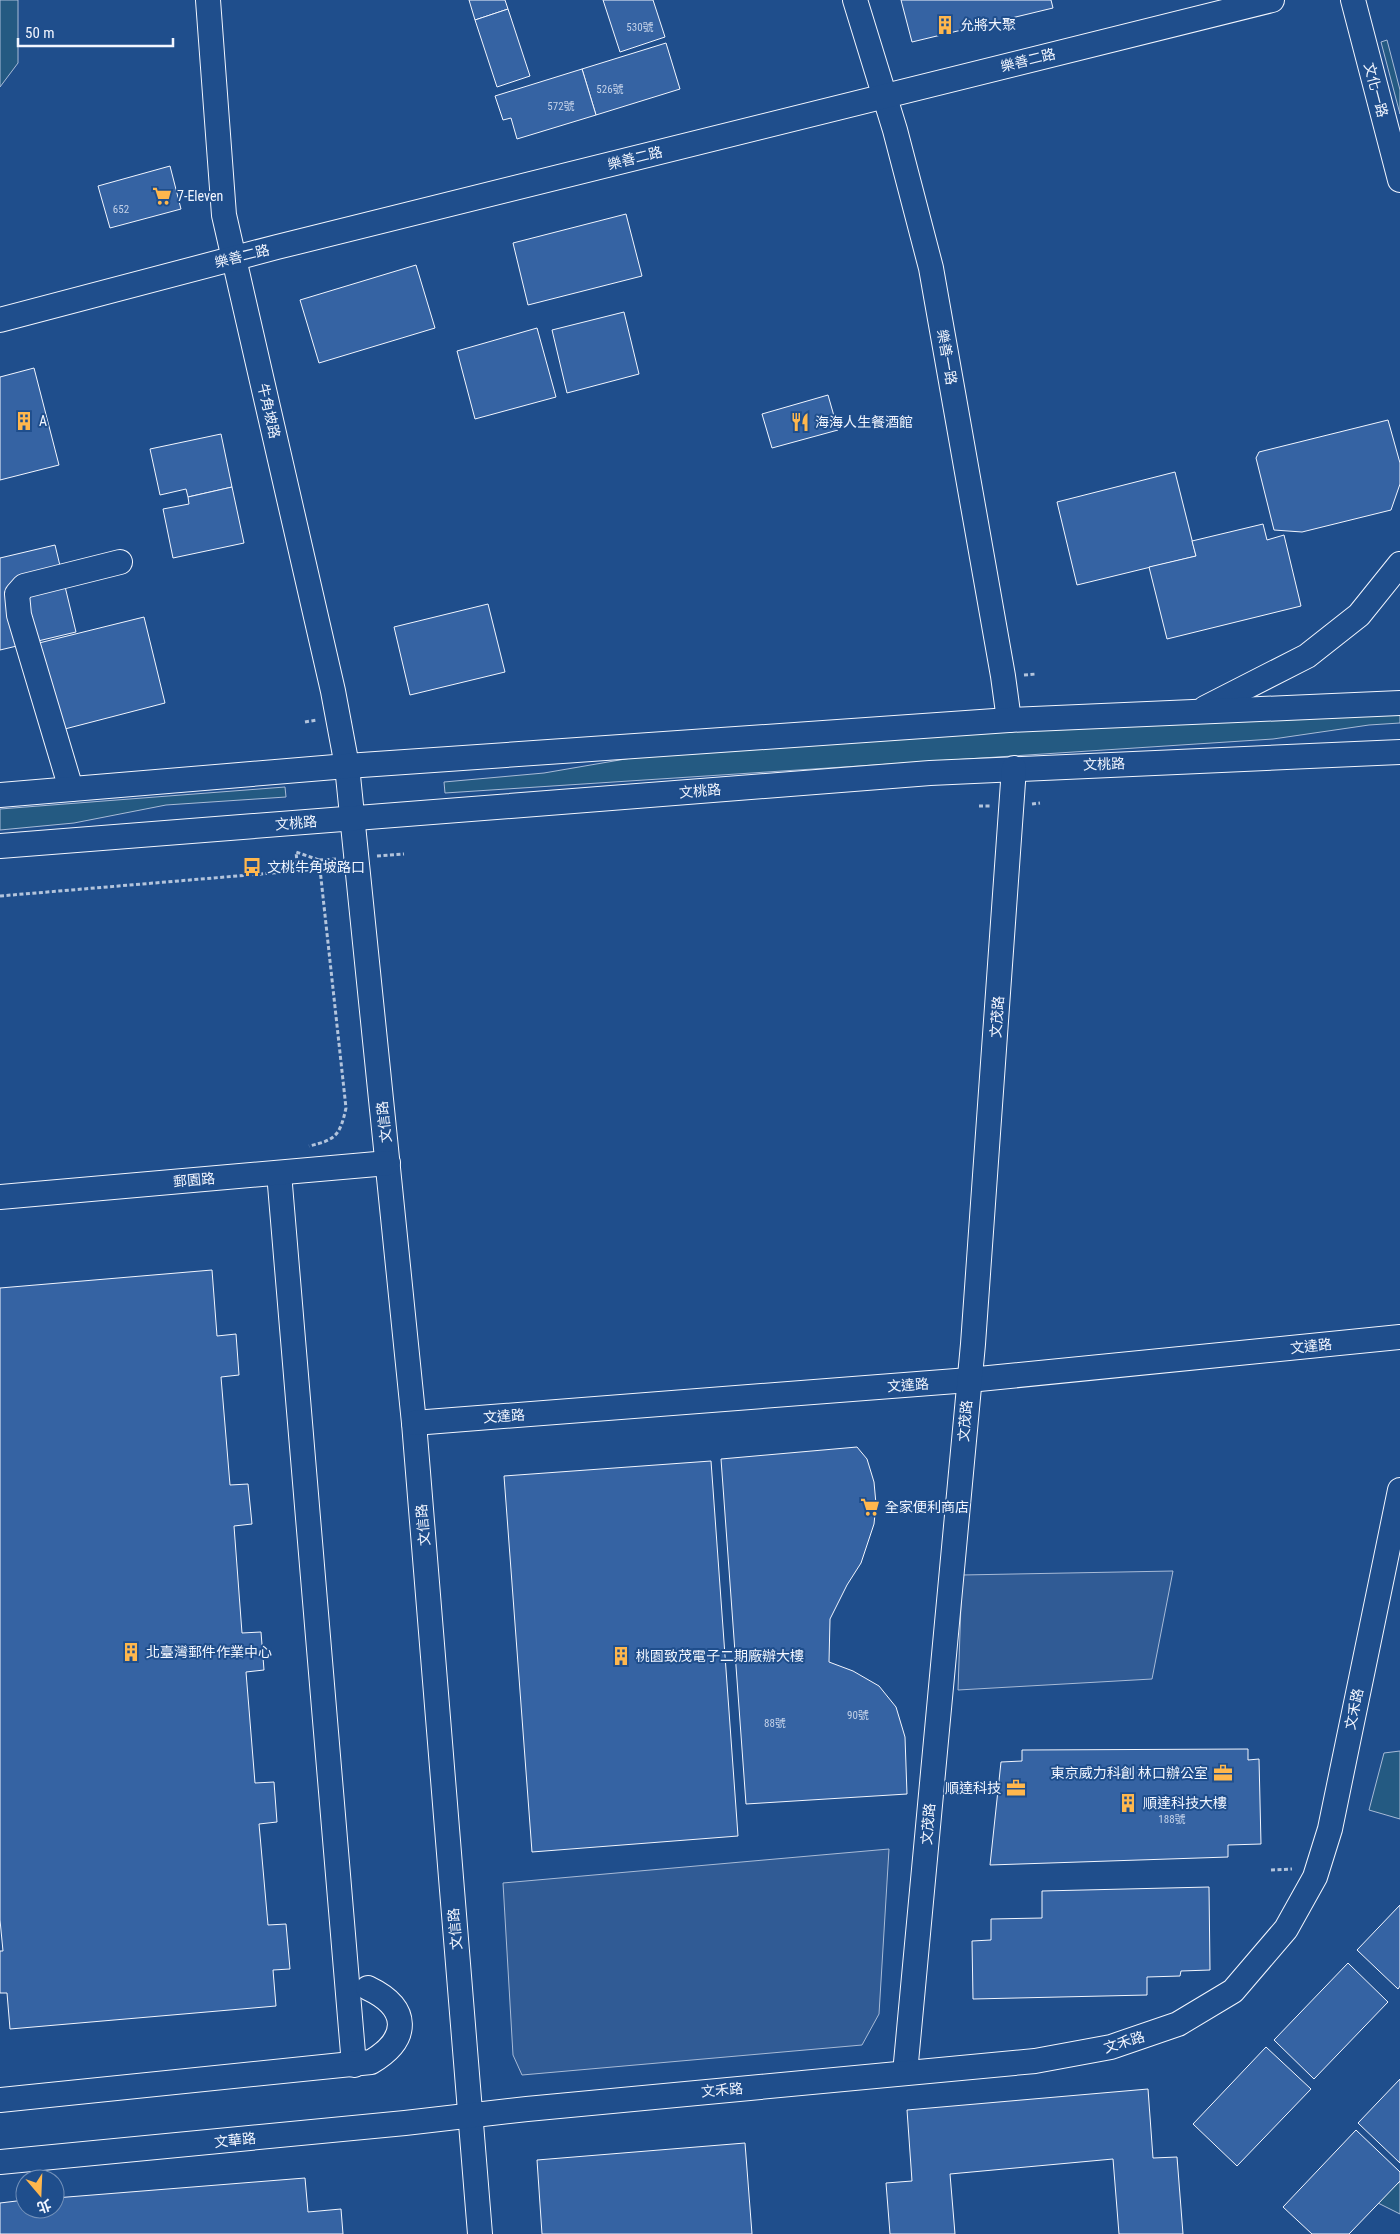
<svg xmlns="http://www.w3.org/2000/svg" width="1400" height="2234" viewBox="0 0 1400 2234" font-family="'Roboto Condensed','Noto Sans TC',sans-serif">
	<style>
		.green { fill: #245a82; stroke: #a8bbd7 }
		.parking { fill: #305b95; stroke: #a8bbd7 }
		.building { fill: #3563a3; stroke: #f2f6ff }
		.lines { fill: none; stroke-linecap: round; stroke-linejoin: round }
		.minor-casing { stroke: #f2f6ff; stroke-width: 26 }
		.path { stroke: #b3c4dc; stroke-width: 3; stroke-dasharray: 4 2.5; stroke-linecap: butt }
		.minor { stroke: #1f4e8c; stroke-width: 24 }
		.labels { text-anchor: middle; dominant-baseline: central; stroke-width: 4; stroke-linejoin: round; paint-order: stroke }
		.number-label { font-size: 11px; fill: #c3d1e8 }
		.poi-label { font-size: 14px; fill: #f2f6ff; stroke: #1f4e8c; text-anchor: start }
		.street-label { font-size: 14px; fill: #f2f6ff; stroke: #1f4e8c }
	</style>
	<rect width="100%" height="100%" fill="#1f4e8c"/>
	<g class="green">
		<path d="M0,0H18V63L0,87Z"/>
		<path d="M1387,40L1400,90V114L1381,42Z"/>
		<path d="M1400,713V723L1369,725L1273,739L445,793L444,782L544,773L643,756L852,738Z"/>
		<path d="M285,787L286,797L166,805L74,823L0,830V809Z"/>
		<path d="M1400,1751V1819L1369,1810L1384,1753Z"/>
		<path d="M1400,2182V2214L1366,2197Z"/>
	</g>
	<g class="parking">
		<path d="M1173,1571L1152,1679L958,1690L962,1575Z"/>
		<path d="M889,1849L879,2014L862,2045L522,2075L513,2055L503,1883Z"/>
	</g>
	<g class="building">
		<path d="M469,0H505L508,9L475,20Z"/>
		<path d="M603,0H653L665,37L620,52Z"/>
		<path d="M901,0H1051L1053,8L912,42Z"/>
		<path d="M508,9L530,76L497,87L475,20Z"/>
		<path d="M666,43L680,89L596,115L582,69Z"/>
		<path d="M582,69L596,115L517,139L511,118L503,120L495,96Z"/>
		<path d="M170,166L181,209L110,228L98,186Z"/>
		<path d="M626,214L642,276L528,305L513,243Z"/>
		<path d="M416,265L435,328L319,363L300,300Z"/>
		<path d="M624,312L639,374L567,393L552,330Z"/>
		<path d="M537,328L556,397L475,419L457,351Z"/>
		<path d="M34,368L59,465L0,480V377Z"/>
		<path d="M828,395L838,430L772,448L762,414Z"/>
		<path d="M1388,420L1400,463V484L1391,510L1302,532L1274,530L1256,458L1259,452Z"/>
		<path d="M221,434L232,487L188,497L186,489L160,495L150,449Z"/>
		<path d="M1175,472L1196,556L1077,585L1057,502Z"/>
		<path d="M232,487L244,543L173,558L163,509L189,504L188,497Z"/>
		<path d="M1263,524L1267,540L1284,535L1301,606L1167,639L1149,567L1196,556L1192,541Z"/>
		<path d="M55,545L76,632L0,650V558Z"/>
		<path d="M488,604L505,672L410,695L394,627Z"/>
		<path d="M144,617L165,703L61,730L39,643Z"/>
		<path d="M212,1270L217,1336L236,1334L239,1375L221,1377L230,1485L248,1484L252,1524L234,1526L242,1633L261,1632L264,1670L246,1672L255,1783L274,1782L277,1822L259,1824L268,1925L286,1924L290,1969L273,1970L276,2006L10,2029L7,1993H0V1951H3L0,1920V1288Z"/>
		<path d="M857,1447L867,1459L874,1482L876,1504L874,1524L861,1563L847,1585L830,1619L829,1662L853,1671L879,1686L896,1707L905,1737L907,1794L746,1804L721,1459Z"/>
		<path d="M711,1461L738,1836L532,1852L504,1476Z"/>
		<path d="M1248,1749V1760L1259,1759L1261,1844L1228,1845V1857L990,1865L1001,1762L1022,1761V1750Z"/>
		<path d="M1209,1887L1210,1970L1181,1971L1180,1976L1147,1977V1995L973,1999L972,1941L991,1940V1919L1042,1918V1891Z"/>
		<path d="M1400,1905V1986L1398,1989L1357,1950Z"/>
		<path d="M1348,1963L1388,2002L1314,2079L1274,2040Z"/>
		<path d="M1266,2047L1311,2089L1237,2166L1193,2124Z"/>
		<path d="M1400,2079V2163L1358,2123Z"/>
		<path d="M1148,2089L1153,2158L1177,2157L1183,2234H1119L1113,2159L950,2174L955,2234H890L886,2183L912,2181L907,2110Z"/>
		<path d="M1356,2130L1400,2172V2181L1349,2234H1312L1283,2207Z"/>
		<path d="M745,2143L752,2234H542L537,2160Z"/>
		<path d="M305,2178L308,2212L341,2209L343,2234H0V2203L25,2200V2209H55V2198Z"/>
	</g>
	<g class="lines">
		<g class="minor-casing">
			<g id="minor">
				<path d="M208,0L224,215L333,691L347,766L414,1423L480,2234"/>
				<path d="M855,0L895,130L931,268L1003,676L1009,720"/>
				<path d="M1353,0L1400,180"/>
				<path d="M0,320L277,247L1272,0"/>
				<path d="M1205,708L1307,656L1359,615L1400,564"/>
				<path d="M71,789L19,615L17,594L24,586L120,562"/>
				<path d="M0,795L347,766L1009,720L1400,703"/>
				<path d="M0,846L930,773L1400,752"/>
				<path d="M279,1173L354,2065"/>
				<path d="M0,1197L388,1163"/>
				<path d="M414,1423L969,1380L1400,1337"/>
				<path d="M905,2073L973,1344L1014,768"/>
				<path d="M0,2100L371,2062C410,2039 410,2008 368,1988"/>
				<path d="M0,2162L405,2123L527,2109L1035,2061L1111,2047L1178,2024L1233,1991L1286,1929L1315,1877L1330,1829L1400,1490"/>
			</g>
		</g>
		<g class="path">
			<path d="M1024,675L1036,674"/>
			<path d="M305,722L317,720"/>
			<path d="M1032,804L1040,803"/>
			<path d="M979,806H990"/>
			<path d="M377,856L404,854"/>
			<path d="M319,860L336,859"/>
			<path d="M298,871L296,852L319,860L346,1108C340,1135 336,1140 309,1146"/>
			<path d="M0,896L320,869"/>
			<path d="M1271,1870L1292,1869"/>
		</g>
		<use href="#minor" class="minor"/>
	</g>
	<defs>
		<g id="building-bare" transform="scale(1.5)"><path d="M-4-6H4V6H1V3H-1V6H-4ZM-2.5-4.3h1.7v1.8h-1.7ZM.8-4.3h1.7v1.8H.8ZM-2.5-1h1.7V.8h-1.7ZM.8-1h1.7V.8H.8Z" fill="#ffb74d" stroke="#1f4e8c" stroke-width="2.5" paint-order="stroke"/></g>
		<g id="supermarket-bare" transform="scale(1.5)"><path d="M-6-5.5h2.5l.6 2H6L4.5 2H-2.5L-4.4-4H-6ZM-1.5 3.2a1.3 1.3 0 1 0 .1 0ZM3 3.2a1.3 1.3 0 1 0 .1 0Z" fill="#ffb74d" stroke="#1f4e8c" stroke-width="2.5" paint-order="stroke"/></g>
		<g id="restaurant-bare" transform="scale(1.5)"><path d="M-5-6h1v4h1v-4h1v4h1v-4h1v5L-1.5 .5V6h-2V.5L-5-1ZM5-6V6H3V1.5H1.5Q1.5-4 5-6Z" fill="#ffb74d" stroke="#1f4e8c" stroke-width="2.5" paint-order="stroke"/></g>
		<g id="bus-bare" transform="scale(1.5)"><path d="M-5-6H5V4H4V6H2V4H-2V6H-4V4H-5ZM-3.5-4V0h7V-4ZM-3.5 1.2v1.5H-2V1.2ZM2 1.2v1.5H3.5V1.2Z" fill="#ffb74d" stroke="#1f4e8c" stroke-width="2.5" paint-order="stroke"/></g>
		<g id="office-bare" transform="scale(1.5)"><path d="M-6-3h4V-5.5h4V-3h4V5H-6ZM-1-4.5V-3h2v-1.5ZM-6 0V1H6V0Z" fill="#ffb74d" stroke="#1f4e8c" stroke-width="2.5" paint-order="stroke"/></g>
	</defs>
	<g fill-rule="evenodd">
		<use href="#building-bare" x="945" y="25"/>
		<use href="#supermarket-bare" x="162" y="196"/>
		<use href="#building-bare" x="24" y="421"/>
		<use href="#restaurant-bare" x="800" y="422"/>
		<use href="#bus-bare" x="252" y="867"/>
		<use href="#supermarket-bare" x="870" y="1507"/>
		<use href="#building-bare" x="131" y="1652"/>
		<use href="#building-bare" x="621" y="1656"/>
		<use href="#office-bare" x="1223" y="1773"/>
		<use href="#office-bare" x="1016" y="1788"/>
		<use href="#building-bare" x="1128" y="1803"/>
	</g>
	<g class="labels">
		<g class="number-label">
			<text x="640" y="27">530號</text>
			<text x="610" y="89">526號</text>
			<text x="561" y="106">572號</text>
			<text x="121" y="209">652</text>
			<text x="858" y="1715">90號</text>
			<text x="775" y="1723">88號</text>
			<text x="1172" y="1819">188號</text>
		</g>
		<g class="poi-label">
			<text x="960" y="25">允將大聚</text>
			<text x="177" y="196">7-Eleven</text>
			<text x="39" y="421">A</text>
			<text x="815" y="422">海海人生餐酒館</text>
			<text x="267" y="867">文桃牛角坡路口</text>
			<text x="885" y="1507">全家便利商店</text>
			<text x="146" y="1652">北臺灣郵件作業中心</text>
			<text x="636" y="1656">桃園致茂電子二期廠辦大樓</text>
			<text x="1208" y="1773" text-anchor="end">東京威力科創 林口辦公室</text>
			<text x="1001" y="1788" text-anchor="end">順達科技</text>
			<text x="1143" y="1803">順達科技大樓</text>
		</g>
		<g class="street-label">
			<text transform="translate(1028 60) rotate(-14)">樂善二路</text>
			<text transform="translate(1376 90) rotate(75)">文化一路</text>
			<text transform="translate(635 158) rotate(-14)">樂善二路</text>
			<text transform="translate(242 256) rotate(-14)">樂善二路</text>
			<text transform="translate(947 357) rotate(80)">樂善一路</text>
			<text transform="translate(269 411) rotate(77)">牛角坡路</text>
			<text transform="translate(1104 764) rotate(-2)">文桃路</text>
			<text transform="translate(700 791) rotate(-5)">文桃路</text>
			<text transform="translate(296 823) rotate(-5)">文桃路</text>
			<text transform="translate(997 1017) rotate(-86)">文茂路</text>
			<text transform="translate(384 1122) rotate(-96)">文信路</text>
			<text transform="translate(194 1180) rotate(-5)">郵園路</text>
			<text transform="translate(1311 1346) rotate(-6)">文達路</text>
			<text transform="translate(908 1385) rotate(-4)">文達路</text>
			<text transform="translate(504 1416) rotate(-4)">文達路</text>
			<text transform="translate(965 1421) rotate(-85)">文茂路</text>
			<text transform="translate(423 1525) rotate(-95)">文信路</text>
			<text transform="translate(1354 1709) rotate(-78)">文禾路</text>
			<text transform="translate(928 1824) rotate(-85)">文茂路</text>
			<text transform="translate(455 1929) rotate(-95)">文信路</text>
			<text transform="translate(1124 2042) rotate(-17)">文禾路</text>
			<text transform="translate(722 2090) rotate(-5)">文禾路</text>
			<text transform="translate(235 2140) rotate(-6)">文華路</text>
		</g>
	</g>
	<g transform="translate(40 2194) rotate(161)"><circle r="24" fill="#1f4e8c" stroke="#7391ba"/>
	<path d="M0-4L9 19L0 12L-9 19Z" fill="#ffb74d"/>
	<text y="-8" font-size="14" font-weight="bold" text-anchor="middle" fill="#f2f6ff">北</text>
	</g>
	<path d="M18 38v8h155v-8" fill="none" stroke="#f2f6ff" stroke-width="2.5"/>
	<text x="25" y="38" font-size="15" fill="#f2f6ff" stroke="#1f4e8c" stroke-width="4" paint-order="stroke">50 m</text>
</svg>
